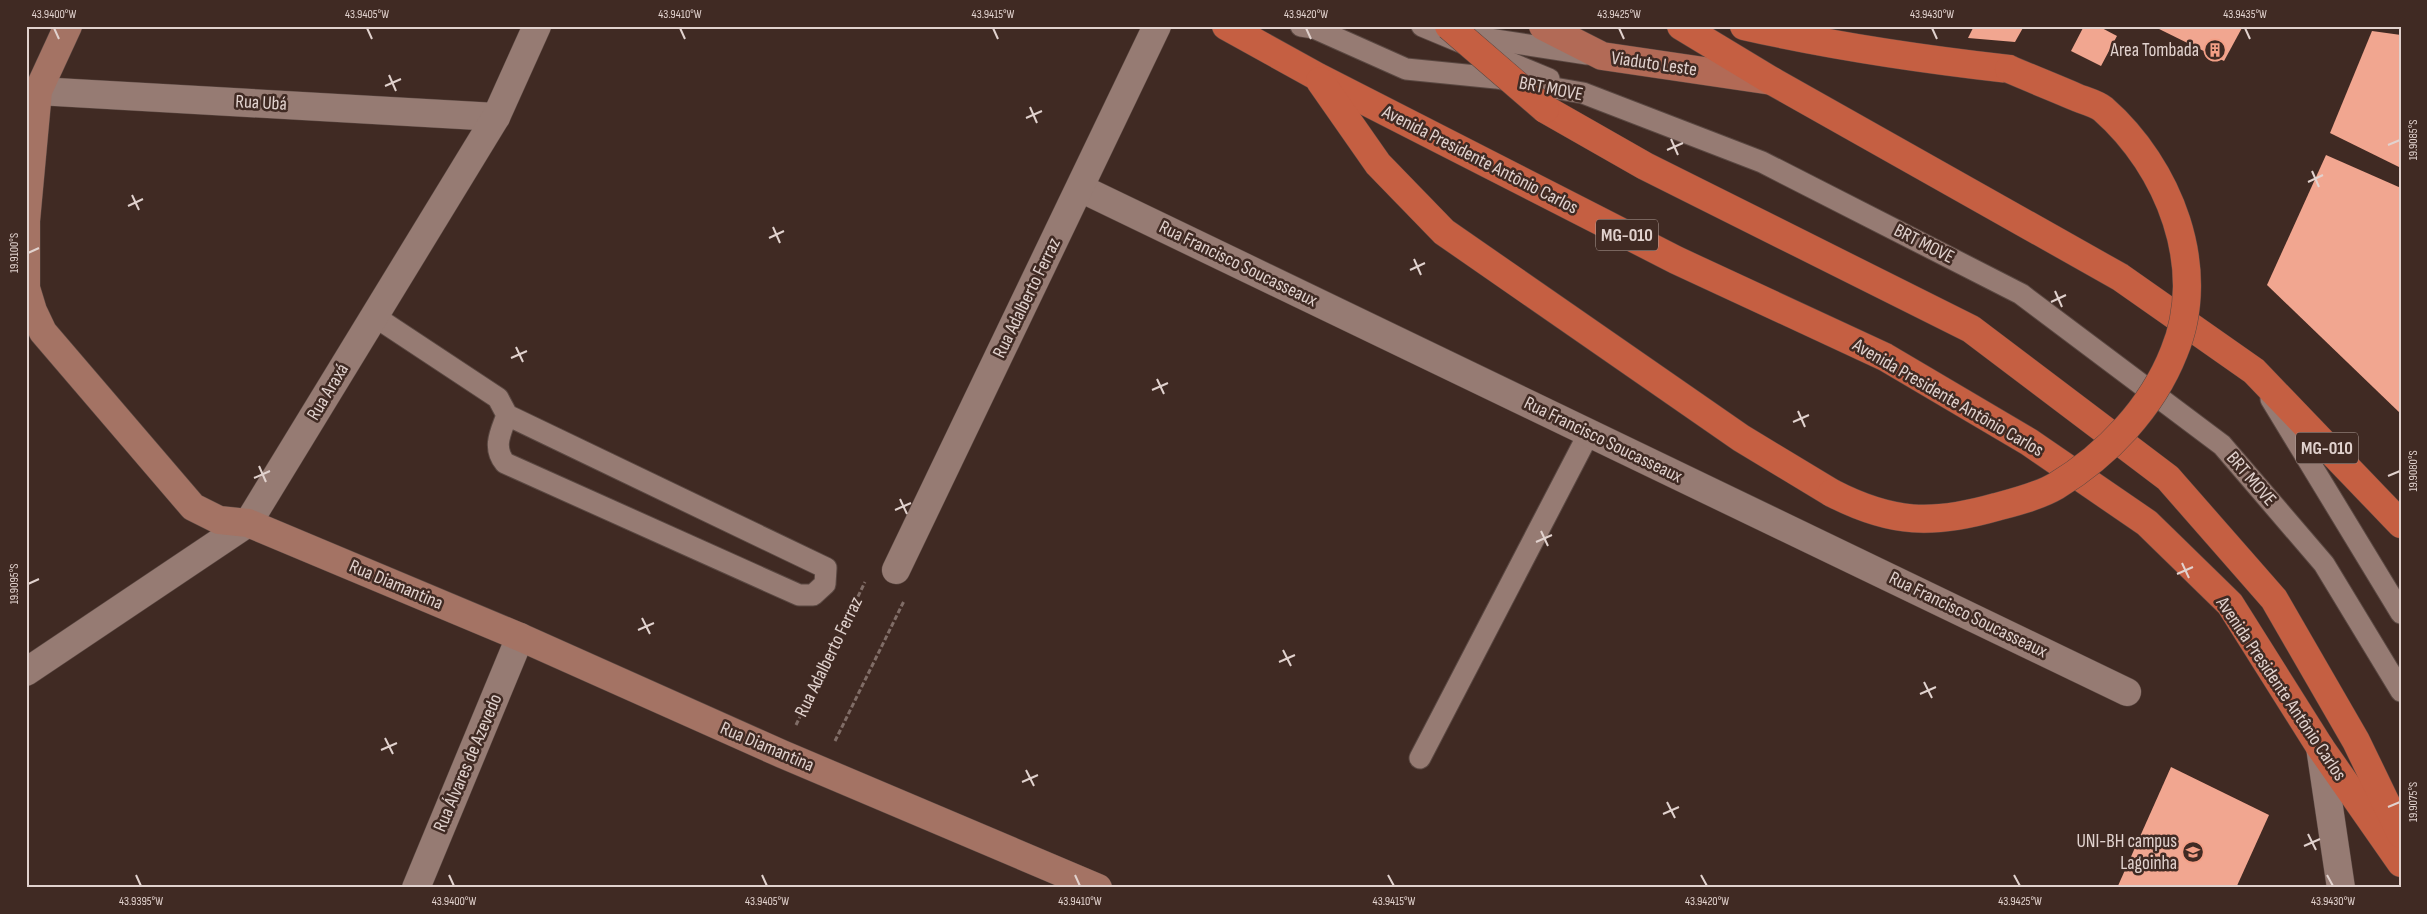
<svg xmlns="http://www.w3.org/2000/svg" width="2427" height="914" viewBox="0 0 2427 914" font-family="'Sofia Sans Condensed',sans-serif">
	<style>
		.building { fill: #f1a690 }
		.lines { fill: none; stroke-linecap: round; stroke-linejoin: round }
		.lane-casing { stroke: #5a4842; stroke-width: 23 }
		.street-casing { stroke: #5a4842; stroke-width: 29 }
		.secondary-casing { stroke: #5a4842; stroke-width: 29 }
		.primary-casing { stroke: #5a4842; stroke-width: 29 }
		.highway-casing { stroke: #5a4842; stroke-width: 29 }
		.path { stroke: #806d67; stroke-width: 3; stroke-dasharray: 5 2.5; stroke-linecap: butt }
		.lane { stroke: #967b73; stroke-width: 21 }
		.street { stroke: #967b73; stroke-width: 28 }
		.secondary { stroke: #a47364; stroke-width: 28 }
		.primary { stroke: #b26a56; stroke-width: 28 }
		.highway { stroke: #c55f42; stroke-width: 28 }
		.highway-bridge-casing { stroke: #5a4842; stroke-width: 29; stroke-linecap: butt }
		.highway-bridge { stroke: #c55f42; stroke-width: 28 }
		.ticks { fill: none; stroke: #e1d2ce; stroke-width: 2 }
		.labels { text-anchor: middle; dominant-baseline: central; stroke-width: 5; stroke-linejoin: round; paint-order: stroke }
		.shield { fill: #402a23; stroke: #b1a09b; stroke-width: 1 }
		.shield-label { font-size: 18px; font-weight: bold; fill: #e1d2ce }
		.poi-label { font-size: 19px; fill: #e1d2ce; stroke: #402a23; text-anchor: end }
		.street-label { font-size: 19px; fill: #e1d2ce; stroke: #402a23 }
		.neatline { fill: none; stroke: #e1d2ce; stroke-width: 2 }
		.ticks-label { font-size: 12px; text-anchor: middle; fill: #e1d2ce }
	</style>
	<rect width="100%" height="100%" fill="#402a23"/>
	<g class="building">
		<path d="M1974,26H2024L2015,42L1968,38Z"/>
		<path d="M2084,26H2098L2117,36L2101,66L2071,51Z"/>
		<path d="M2153,26H2243L2224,61Z"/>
		<path d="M2372,31L2401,35V168L2330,133Z"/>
		<path d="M2326,155L2401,188V414L2267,285Z"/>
		<path d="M2171,767L2269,815L2236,888H2117Z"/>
	</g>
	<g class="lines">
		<g class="lane-casing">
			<g id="lane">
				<path d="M1301,26L1314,28L1406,69L1496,78L1583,93L1762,162L2021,294L2222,445L2324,564L2401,691"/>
				<path d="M1422,26L1549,79"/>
				<path d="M1469,36L1587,54"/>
				<path d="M374,316L498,398L507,415C501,432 492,447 505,463L799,595H813L825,584L826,568L507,415"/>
				<path d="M2271,399L2401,613"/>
				<path d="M1420,758L1589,433"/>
			</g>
		</g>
		<g class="street-casing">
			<g id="street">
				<path d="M26,97L38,91L496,117"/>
				<path d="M1080,188L2127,692"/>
				<path d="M896,570L1157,26"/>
				<path d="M26,672L248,523L496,117L537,26"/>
				<path d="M2320,747L2341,888"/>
				<path d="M416,888L520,637"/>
			</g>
		</g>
		<g class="secondary-casing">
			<path id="secondary" d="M68,26L38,91L26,221V288L33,311L43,332L193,507L219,520L248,523L520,637L782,754L1098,888"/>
		</g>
		<g class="primary-casing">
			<path id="primary" d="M1543,26L1602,56L1772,81"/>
		</g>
		<g class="highway-casing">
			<g id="highway">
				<path d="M1226,26L1318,77L1676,260L1885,357L2029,442L2147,523L2230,604L2320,747L2401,863"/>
				<path d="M1681,26L1772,81L2120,277L2254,371L2401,524"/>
				<path d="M1744,26C1832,46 1920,59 2009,69"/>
				<path d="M1320,81L1378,164L1444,232L1741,438L1832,493"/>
				<path d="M1545,109L1645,166L1971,329L2168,478L2274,599L2356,741L2401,834"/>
			</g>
		</g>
		<g class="path">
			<path d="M796,725L865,582"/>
			<path d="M835,741L904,601"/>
		</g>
		<use href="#lane" class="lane"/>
		<use href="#street" class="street"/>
		<use href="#secondary" class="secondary"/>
		<use href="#primary" class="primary"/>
		<use href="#highway" class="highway"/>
		<g class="highway-bridge-casing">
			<g id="highway-bridge">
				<path d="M1449,26L1545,109"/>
				<path d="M1832,493C1892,524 1933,525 1996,507C2015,502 2039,496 2056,486C2107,455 2152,408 2174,352C2209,268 2169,167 2103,109C2097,104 2086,101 2078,98C2055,88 2032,79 2009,69"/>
			</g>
		</g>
		<use href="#highway-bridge" class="highway-bridge"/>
	</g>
	<path class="ticks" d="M54,28L59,39M367,28L372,39M680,28L685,39M993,28L998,39M1306,28L1311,39M1619,28L1624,39M1932,28L1937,39M2245,28L2250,39M389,75L396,91M385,86L401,79M1030,107L1037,123M1026,118L1042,111M1671,139L1678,155M2388,145L2400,140M1667,150L1683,143M2312,171L2319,187M2308,182L2323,175M132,195L139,210M128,206L143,199M773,227L780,243M769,238L784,231M28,253L39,248M1414,259L1421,275M1410,270L1425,263M2055,291L2062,307M2051,302L2066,295M516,347L523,362M511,358L527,351M1157,379L1164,394M1152,390L1168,383M1798,411L1805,427M1793,422L1809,415M259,466L266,482M2388,476L2400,471M254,478L270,471M900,499L907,514M895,510L911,503M1541,531L1548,546M1536,542L1552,535M2182,563L2189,578M2177,574L2193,567M28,584L39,579M642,618L650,634M638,630L654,623M1283,650L1291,666M1279,662L1295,655M1924,682L1932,698M1920,694L1936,687M385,738L393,754M381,750L397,743M1026,770L1034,786M1022,782L1038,775M1667,802L1675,818M2388,807L2400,802M1663,814L1679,807M2308,834L2316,850M2304,846L2320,839M136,875L141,886M449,875L454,886M762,875L767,886M1075,875L1080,886M1388,875L1394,886M1701,875L1707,886M2014,875L2020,886M2327,875L2333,886"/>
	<defs>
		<g id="building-ring" transform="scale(1.125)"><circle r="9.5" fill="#402a23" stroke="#f39f86" stroke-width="1.5"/><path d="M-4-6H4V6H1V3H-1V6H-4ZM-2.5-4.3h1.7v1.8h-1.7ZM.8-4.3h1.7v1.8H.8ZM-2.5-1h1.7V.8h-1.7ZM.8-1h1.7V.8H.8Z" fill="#f39f86"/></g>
		<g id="university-ring" transform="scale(1.125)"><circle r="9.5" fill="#402a23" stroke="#f39f86" stroke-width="1.5"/><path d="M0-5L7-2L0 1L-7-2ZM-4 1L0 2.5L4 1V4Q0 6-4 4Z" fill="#f39f86"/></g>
	</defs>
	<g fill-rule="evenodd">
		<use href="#building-ring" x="2215" y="50"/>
		<use href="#university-ring" x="2193" y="852"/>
	</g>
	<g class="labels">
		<g class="shield">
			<rect x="1596" y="219.5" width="62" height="31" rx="4"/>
			<rect x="2296" y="432.5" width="62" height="31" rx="4"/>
		</g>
		<g class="shield-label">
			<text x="1627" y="235">MG-010</text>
			<text x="2327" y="448">MG-010</text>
		</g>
		<g class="poi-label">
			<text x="2199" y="50">Area Tombada</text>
			<text x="2177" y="841">UNI-BH campus<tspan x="2177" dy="22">Lagoinha</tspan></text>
		</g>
		<g class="street-label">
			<text transform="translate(1654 64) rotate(8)">Viaduto Leste</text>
			<text transform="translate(1551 89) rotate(11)">BRT MOVE</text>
			<text transform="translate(261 103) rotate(3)">Rua Ubá</text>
			<text transform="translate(1480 160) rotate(27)">Avenida Presidente Antônio Carlos</text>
			<text transform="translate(1924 244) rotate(27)">BRT MOVE</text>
			<text transform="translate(1238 264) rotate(26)">Rua Francisco Soucasseaux</text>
			<text transform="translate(1027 298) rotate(-64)">Rua Adalberto Ferraz</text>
			<text transform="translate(328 392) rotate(-59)">Rua Araxá</text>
			<text transform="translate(1948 398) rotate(30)">Avenida Presidente Antônio Carlos</text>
			<text transform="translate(1603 440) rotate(26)">Rua Francisco Soucasseaux</text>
			<text transform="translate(2251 479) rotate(49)">BRT MOVE</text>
			<text transform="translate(396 585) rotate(23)">Rua Diamantina</text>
			<text transform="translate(1968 615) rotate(26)">Rua Francisco Soucasseaux</text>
			<text transform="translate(829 657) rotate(-64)">Rua Adalberto Ferraz</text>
			<text transform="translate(2281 689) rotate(56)">Avenida Presidente Antônio Carlos</text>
			<text transform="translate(767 747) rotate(23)">Rua Diamantina</text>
			<text transform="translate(468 763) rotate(-67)">Rua Álvares de Azevedo</text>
		</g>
	</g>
	<rect width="2427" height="914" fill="none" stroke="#402a23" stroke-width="55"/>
	<rect x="28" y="28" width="2372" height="858" class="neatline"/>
	<g class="ticks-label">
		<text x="54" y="18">43.9400°W</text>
		<text x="367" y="18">43.9405°W</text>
		<text x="680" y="18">43.9410°W</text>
		<text x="993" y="18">43.9415°W</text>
		<text x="1306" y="18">43.9420°W</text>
		<text x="1619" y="18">43.9425°W</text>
		<text x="1932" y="18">43.9430°W</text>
		<text x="2245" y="18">43.9435°W</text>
		<text transform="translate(2413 140) rotate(-90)" y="4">19.9085°S</text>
		<text transform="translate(14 253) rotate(-90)" y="4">19.9100°S</text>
		<text transform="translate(2413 471) rotate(-90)" y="4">19.9080°S</text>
		<text transform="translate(14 584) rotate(-90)" y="4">19.9095°S</text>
		<text transform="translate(2413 802) rotate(-90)" y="4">19.9075°S</text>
		<text x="141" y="905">43.9395°W</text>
		<text x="454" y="905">43.9400°W</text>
		<text x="767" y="905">43.9405°W</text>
		<text x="1080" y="905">43.9410°W</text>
		<text x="1394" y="905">43.9415°W</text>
		<text x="1707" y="905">43.9420°W</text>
		<text x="2020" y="905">43.9425°W</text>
		<text x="2333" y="905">43.9430°W</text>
	</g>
</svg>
